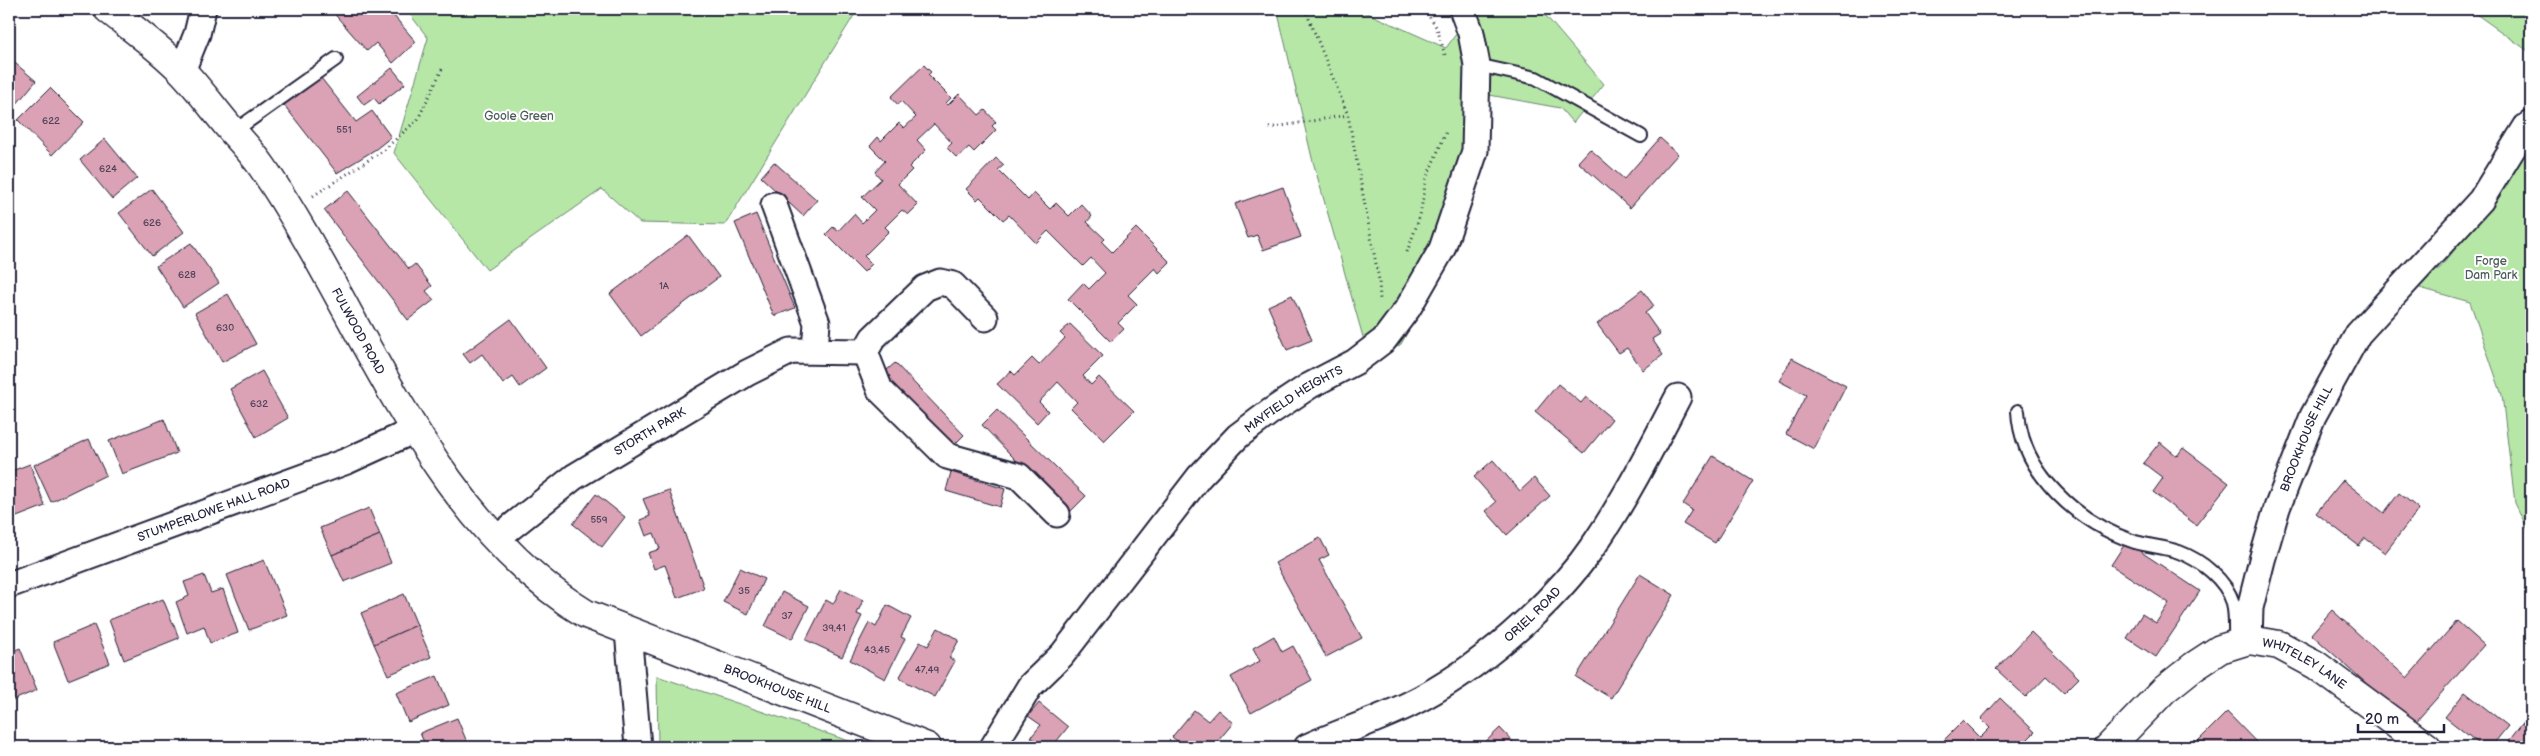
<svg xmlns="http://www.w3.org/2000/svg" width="2540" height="756" viewBox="0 0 2540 756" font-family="'Balsamiq Sans',sans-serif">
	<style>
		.green { fill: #b6e7a7; stroke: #6c8471 }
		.building { fill: #daa2b4; stroke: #22223b }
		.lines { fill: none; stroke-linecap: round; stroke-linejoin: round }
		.lane-casing { stroke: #22223b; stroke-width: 16 }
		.street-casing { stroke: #22223b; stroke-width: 29 }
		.secondary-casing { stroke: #22223b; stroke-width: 31 }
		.path { stroke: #22223b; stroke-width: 3; stroke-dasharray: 1 4; stroke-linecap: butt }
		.lane { stroke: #fff; stroke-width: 12 }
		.street { stroke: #fff; stroke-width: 25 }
		.secondary { stroke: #fff; stroke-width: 28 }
		.labels { text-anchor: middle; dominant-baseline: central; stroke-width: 4; stroke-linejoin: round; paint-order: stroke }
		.number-label { font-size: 10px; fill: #504259 }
		.park-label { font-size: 12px; fill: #4e5d5b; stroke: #fff }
		.street-label { font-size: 12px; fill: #22223b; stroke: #fff }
	</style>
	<rect width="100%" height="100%" fill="#fff"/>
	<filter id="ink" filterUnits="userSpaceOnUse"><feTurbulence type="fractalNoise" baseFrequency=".02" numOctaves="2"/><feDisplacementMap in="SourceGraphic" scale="10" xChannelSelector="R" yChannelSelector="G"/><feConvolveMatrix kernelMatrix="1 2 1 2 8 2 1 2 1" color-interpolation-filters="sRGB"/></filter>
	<g filter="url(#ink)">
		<g class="green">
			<path d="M406,9H858L725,225L640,223L602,189L487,270L394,153L428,38Z"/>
			<path d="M1277,9H1358L1446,48L1474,9H1540L1604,84L1573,123L1560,108L1484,94L1455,248L1401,344L1371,365L1312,158Z"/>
			<path d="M2469,9H2531V53Z"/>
			<path d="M2531,143V536L2515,503L2502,395L2470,302L2413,286L2440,268L2512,176Z"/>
			<path d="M657,676L849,741L864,747H658Z"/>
		</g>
		<g class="building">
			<path d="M330,9H388L416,42L393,63L376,43L367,51Z"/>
			<path d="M9,58L36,81L15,106L9,101Z"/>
			<path d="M924,65L931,72L928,75L951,98L946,103L948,105L959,94L979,115L985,110L996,122L992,126L996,130L974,152L969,147L957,158L947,148L952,143L934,124L917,140L926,150L909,167L912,170L898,184L918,205L908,215L902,210L885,227L889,231L864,256L872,264L864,272L826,234L833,227L838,231L854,214L862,223L875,210L862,197L881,179L875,172L885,161L870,146L878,137L881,141L899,123L904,128L916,117L901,101L898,105L891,97Z"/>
			<path d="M392,68L405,84L379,104L374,98L364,105L357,96Z"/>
			<path d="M321,78L356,122L372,111L391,137L376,149L337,173L284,105Z"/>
			<path d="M50,88L84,122L52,155L18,120Z"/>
			<path d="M1660,138L1678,154L1630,208L1578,162L1590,149L1624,179Z"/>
			<path d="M105,139L137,178L112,199L80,160Z"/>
			<path d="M996,158L1004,165L998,170L1028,200L1034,193L1050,209L1056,203L1069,216L1081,204L1092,216L1087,222L1105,239L1102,242L1112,252L1136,228L1170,262L1159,273L1155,268L1128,295L1137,304L1118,323L1124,329L1111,342L1068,299L1083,283L1089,289L1105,273L1091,258L1083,266L1048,231L1036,243L1009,215L1003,220L980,197L977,200L966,189Z"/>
			<path d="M774,162L817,200L803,216L761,177Z"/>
			<path d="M1283,187L1301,237L1263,250L1257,235L1248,238L1235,204Z"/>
			<path d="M152,189L184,232L152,256L119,213Z"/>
			<path d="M348,191L409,269L415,264L432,286L426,291L434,300L408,320L324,210Z"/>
			<path d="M756,214L795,308L774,316L735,223Z"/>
			<path d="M688,235L719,277L641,336L610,294Z"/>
			<path d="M191,243L219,283L183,307L156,266Z"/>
			<path d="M1642,290L1654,306L1645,313L1660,334L1652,339L1663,355L1643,370L1627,348L1619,353L1597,324Z"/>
			<path d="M228,294L256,344L222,362L195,313Z"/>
			<path d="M1292,295L1312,340L1287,350L1268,306Z"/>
			<path d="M511,319L546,368L520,387L513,377L503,384L482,354L470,363L463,354Z"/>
			<path d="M1070,324L1103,356L1083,376L1091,385L1099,377L1134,411L1104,441L1071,408L1077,402L1058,382L1039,402L1048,411L1037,423L997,384L1011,371L1015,375L1032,358L1039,365L1065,338L1060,333Z"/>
			<path d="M1792,358L1846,386L1814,449L1786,434L1806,395L1779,381Z"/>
			<path d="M895,363L964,435L950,449L880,376Z"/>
			<path d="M262,371L288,418L256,437L230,389Z"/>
			<path d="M1558,384L1581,403L1586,397L1612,419L1584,453L1535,412Z"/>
			<path d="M997,410L1086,496L1068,514L982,425Z"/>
			<path d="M164,419L177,453L122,474L109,441Z"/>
			<path d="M89,439L106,475L51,502L34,465Z"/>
			<path d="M2160,442L2177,456L2183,448L2229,483L2196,525L2153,492L2163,478L2143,463Z"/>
			<path d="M1713,456L1753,481L1715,543L1683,524L1692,510L1683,504Z"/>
			<path d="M1493,460L1520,491L1534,478L1550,496L1507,535L1486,511L1496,502L1474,477Z"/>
			<path d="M30,464L45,506L9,520V472Z"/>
			<path d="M951,472L1005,489L1000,507L946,491Z"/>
			<path d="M2343,480L2384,513L2399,493L2419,509L2385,553L2365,538L2359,546L2316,513Z"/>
			<path d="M669,490L704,588L677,598L665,565L654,569L648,553L660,549L654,533L646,536L640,520L650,516L643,499Z"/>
			<path d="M596,494L625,517L602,547L573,524Z"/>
			<path d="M369,508L380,535L332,555L320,528Z"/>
			<path d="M380,535L391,563L344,582L332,555Z"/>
			<path d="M1320,538L1329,555L1319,560L1362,638L1326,657L1275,563Z"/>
			<path d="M2126,542L2200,591L2156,657L2127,638L2142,614L2156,623L2169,603L2111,565Z"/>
			<path d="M264,560L287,615L249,630L227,575Z"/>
			<path d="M740,568L764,579L748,614L723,602Z"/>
			<path d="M1640,574L1674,595L1611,698L1576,677Z"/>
			<path d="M204,575L211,593L223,589L238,633L210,643L204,626L187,633L176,602L189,596L184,582Z"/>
			<path d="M841,589L863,600L857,614L862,616L842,657L806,640L826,600L833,604Z"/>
			<path d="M782,592L809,606L792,639L765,626Z"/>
			<path d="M404,594L417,625L374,644L361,613Z"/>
			<path d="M163,599L179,638L124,660L109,620Z"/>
			<path d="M887,605L911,618L901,637L905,639L885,679L850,660L869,623L876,627Z"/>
			<path d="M2332,610L2407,678L2457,621L2484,645L2413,725L2311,634Z"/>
			<path d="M94,625L110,663L68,680L53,642Z"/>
			<path d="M417,625L431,657L388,675L374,644Z"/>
			<path d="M938,628L959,640L949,658L955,661L935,697L899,678L920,642L928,646Z"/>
			<path d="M2031,632L2079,678L2064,693L2046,676L2026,697L1996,669Z"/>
			<path d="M1274,636L1282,652L1293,646L1312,680L1251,713L1231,677L1260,661L1253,648Z"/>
			<path d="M20,648L37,690L9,702V653Z"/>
			<path d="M437,676L449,705L408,722L396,693Z"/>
			<path d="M2465,692L2508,726L2491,747H2483L2445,717Z"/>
			<path d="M2000,698L2035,732L2020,747H1951L1944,740L1963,721L1980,738L1990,728L1981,719Z"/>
			<path d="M1039,703L1068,727L1052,747H1044L1031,737L1041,725L1028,716Z"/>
			<path d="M1194,710L1208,721L1218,710L1233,723L1213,747H1185L1172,737Z"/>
			<path d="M2227,712L2260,746L2258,747H2192Z"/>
			<path d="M457,718L469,747H426L420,733Z"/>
			<path d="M2526,719L2531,723V747H2504Z"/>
			<path d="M1500,728L1518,747H1480Z"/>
		</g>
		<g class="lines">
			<g class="lane-casing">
				<g id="lane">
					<path d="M1477,65L1536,78L1641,136"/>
					<path d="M233,132L336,59"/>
					<path d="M2018,411C2021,473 2078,523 2135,542C2149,546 2165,547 2179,552C2201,560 2226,580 2233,603C2236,616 2235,631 2235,644"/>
				</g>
			</g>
			<g class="street-casing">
				<g id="street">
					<path d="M182,71L197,34L203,9"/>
					<path d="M774,205L817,323L815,350"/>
					<path d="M865,352L880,390L947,456L1019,476L1057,514"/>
					<path id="s1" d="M496,539L574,477L747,373L791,351L865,352L873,338L925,288L940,282L953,285L985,318"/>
					<path id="s2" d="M9,585L347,461L415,430"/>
					<path d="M628,631L638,747"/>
					<path id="s3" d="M2249,640L2250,608L2262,560L2277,508L2313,416L2358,334L2481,200L2526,127L2531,124"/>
					<path id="s4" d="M993,747L1030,686L1062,655L1199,477L1238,436L1270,412L1309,386L1355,362L1384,340L1408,308L1442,249L1475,151L1477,65L1471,33L1462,9"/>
					<path id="s5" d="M1307,747C1340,732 1375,721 1408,705C1477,671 1553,605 1596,542C1627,496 1652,447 1678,397"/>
				</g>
			</g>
			<g class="secondary-casing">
				<g id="secondary">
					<path id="s6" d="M108,9C133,29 161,49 183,72C199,89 213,108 228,126C240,140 253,153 263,168C363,315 428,518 586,614L927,747"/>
					<path id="s7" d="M2109,747L2164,690L2194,666L2220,649L2249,640L2279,645L2316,665L2427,747"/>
				</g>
			</g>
			<g class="path">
				<path d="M1305,9L1348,115L1379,280L1380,299"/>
				<path d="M1424,9L1437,28L1445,55"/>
				<path d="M1269,128L1348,115"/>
				<path d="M313,196L384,150L418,119L443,67"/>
				<path d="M1407,252L1420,216L1426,179L1447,130"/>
			</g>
			<use href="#lane" class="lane"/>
			<use href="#street" class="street"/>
			<use href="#secondary" class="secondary"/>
		</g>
	</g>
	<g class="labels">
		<g class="number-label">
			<text x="51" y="121">622</text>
			<text x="344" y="130">551</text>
			<text x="108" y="169">624</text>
			<text x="152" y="223">626</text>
			<text x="187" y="275">628</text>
			<text x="664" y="286">1A</text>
			<text x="225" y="328">630</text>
			<text x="259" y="404">632</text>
			<text x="599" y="520">559</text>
			<text x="744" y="591">35</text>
			<text x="787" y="616">37</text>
			<text x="834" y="628">39,41</text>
			<text x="877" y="650">43,45</text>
			<text x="927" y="670">47,49</text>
		</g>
		<g class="park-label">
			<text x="519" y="116">Goole Green</text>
			<text x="2491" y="261">Forge<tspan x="2491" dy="14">Dam Park</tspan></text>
		</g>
		<g class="street-label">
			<text stroke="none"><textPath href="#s6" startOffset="412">FULWOOD ROAD</textPath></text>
			<text stroke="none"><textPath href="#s4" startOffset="464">MAYFIELD HEIGHTS</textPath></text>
			<text stroke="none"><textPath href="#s1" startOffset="188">STORTH PARK</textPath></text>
			<text stroke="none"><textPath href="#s3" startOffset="211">BROOKHOUSE HILL</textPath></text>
			<text stroke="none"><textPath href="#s2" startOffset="218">STUMPERLOWE HALL ROAD</textPath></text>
			<text stroke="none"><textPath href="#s5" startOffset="264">ORIEL ROAD</textPath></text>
			<text stroke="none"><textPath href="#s7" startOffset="240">WHITELEY LANE</textPath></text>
			<text stroke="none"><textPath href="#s6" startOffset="985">BROOKHOUSE HILL</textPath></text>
		</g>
	</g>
	<rect width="2540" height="756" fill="none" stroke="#fff" stroke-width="30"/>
	<rect x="15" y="15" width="2510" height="726" fill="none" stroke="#22223b" stroke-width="2" filter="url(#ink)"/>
	<path d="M2358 724v8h86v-8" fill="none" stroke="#22223b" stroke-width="2.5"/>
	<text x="2365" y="724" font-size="15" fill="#22223b" stroke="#ffffff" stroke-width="4" paint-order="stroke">20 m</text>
</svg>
